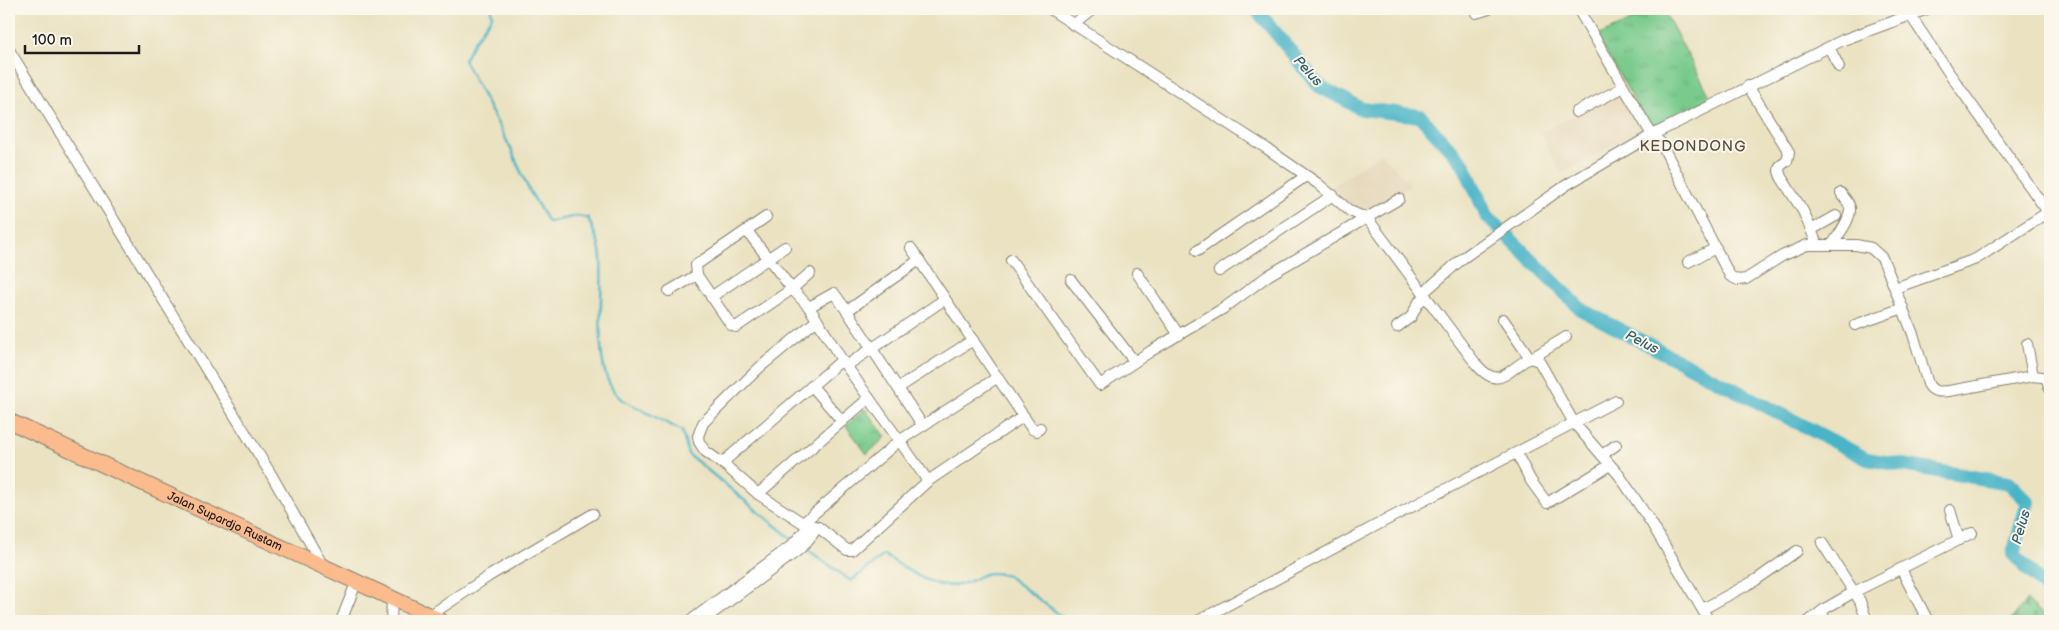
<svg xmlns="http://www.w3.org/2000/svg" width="2059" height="630" viewBox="0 0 2059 630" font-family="'Balsamiq Sans',sans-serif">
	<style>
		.built { fill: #e4d5b7 }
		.cemetery { fill: url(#cemetery-stones); stroke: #4a7354 }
		.park { fill: url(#park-tufts); stroke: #4a7354 }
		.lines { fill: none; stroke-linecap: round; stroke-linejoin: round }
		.stream { stroke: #49b4c7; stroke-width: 2.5 }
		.river { stroke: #49b4c7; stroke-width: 14 }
		.minor-casing { stroke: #837f6e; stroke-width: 12 }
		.highway-casing { stroke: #837f6e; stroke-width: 17 }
		.minor { stroke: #fff; stroke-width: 10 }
		.highway { stroke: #fbbb8d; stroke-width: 15 }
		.labels { text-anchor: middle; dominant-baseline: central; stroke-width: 4; stroke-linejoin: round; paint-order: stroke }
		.street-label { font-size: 12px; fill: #1c1c1c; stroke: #fbf7ec }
		.water-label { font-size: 14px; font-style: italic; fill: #306069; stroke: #fbf7ec }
		.quarter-label { font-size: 15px; letter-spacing: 1px; fill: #5d4d3e; stroke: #fbf7ec }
	</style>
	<defs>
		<pattern id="cemetery-stones" width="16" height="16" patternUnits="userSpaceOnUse" patternTransform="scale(1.25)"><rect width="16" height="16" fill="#79ca8c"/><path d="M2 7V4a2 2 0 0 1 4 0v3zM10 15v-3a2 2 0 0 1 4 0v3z" fill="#68ad78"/></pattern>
		<pattern id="park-tufts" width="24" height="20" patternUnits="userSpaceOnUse" patternTransform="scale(1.25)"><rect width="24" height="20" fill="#79ca8c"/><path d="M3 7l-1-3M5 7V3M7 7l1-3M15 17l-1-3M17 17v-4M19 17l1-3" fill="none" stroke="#68ad78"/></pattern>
	</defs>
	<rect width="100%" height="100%" fill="#fbf7ec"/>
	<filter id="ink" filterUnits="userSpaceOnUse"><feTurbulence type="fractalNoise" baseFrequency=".02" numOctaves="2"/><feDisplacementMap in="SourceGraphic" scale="10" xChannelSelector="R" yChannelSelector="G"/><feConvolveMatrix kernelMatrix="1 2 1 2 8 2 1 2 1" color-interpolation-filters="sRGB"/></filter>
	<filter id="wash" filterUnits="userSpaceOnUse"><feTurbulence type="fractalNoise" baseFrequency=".0096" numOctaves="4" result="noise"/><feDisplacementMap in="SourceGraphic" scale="20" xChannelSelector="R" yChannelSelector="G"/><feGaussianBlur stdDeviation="1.12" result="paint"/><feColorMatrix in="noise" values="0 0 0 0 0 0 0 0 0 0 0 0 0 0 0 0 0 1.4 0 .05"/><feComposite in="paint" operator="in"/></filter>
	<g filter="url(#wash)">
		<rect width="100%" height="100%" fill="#eae2c1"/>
		<g class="built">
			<path d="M1620,91L1642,129L1561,174L1540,133Z"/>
			<path d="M1381,153L1411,185L1367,218L1329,189Z"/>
		</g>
		<path class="cemetery" d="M2027,600L2050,621H2010Z"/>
		<g class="park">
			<path d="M1657,9H1663L1711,98L1650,128L1597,36Z"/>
			<path d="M865,409L886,437L867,454L846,426Z"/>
		</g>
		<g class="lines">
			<g class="stream">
				<path d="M491,9L492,16L475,40L464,60L510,147L529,190L548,222L577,216L588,218C592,228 598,240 600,250C607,292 587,370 621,399L682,431L688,454L793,540"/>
				<path d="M804,547L851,581L884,555C904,567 933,590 957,585C982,581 978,567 1008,576L1068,621"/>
				<path d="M1172,621L1178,618L1181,621"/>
			</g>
			<path class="river" d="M1256,9L1319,86L1362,109L1420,116L1463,163L1487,216L1582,310L1867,459L2009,483L2028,502L2013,554L2050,592"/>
		</g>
	</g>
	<g filter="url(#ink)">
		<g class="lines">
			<g class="minor-casing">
				<g id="minor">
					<path d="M1050,9L1266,148L1317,183L1350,211L1368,219L1476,364C1500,392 1506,370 1530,358L1539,361L1574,423L1619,475L1652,524L1709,621"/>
					<path d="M1578,9L1652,135L1843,40L1927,9"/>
					<path d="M1906,9L1947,70L2050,215"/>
					<path d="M1476,13L1489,9"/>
					<path d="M1073,25L1093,9"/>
					<path d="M1829,47L1839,67"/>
					<path d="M9,50L272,476L323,566"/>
					<path d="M1748,86L1789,152L1787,161L1780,166L1779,171L1781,177L1803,211L1817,244"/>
					<path d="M1576,112L1624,87"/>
					<path d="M766,217L696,265L697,275L731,325L736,327L792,289L810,273"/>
					<path d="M1811,230L1836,216"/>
					<path d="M747,231L792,289L809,307"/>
					<path d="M1832,245C1838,235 1851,220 1850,208C1849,202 1844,198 1841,193"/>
					<path d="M911,248L1032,429L1037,431L1040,428"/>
					<path d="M1197,251L1306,176"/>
					<path d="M919,260L847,311L834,293L809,307L842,360L928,481"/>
					<path d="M1011,260L1100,385L1151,351L1224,308L1269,275L1399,199"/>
					<path d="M1688,262L1716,248"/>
					<path d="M1219,271L1333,195"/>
					<path d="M1137,273L1179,335"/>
					<path d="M1071,280L1134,361"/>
					<path d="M1895,288L1976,259L2048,212"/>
					<path d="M669,291L697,275"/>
					<path d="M1423,293L1463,258L1568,184L1652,135L1661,143L1730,276L1738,280L1746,279L1782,256L1807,245H1856L1871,248L1882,258L1887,269L1913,334L1928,384C1933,393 1940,392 1949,391L2033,376L2050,378"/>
					<path d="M711,297L785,247"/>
					<path d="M847,311L923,426"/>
					<path d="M1503,319L1530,358"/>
					<path d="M817,320L759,368L703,423L698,436L699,442L705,451L726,466L758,494L803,523L818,527L847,550H852L928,481L1024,416"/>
					<path d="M1855,325L1903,308"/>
					<path d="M1397,327L1411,317L1419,302L1426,297"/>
					<path d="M2027,344L2033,376"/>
					<path d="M1532,358L1566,337"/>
					<path d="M846,366L945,299"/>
					<path d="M2046,377L2050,389"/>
					<path d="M812,386L842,421"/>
					<path d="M898,388L973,340"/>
					<path d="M1517,454L1531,481L1547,503L1610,465"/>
					<path d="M1602,455L1616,445"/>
					<path d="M722,463L842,360"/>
					<path d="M758,494L869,398"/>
					<path d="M1950,510L1959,540"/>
					<path d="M803,523L899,441L998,377"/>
					<path d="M1822,543L1860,601L1867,621"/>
					<path d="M1901,569L1928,621"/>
					<path d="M1703,609L1756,580L1797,551"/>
					<path d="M1821,612L1826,621"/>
					<path d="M429,616L489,576L593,514"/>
					<path d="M341,621L356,583"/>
					<path d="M391,621L392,598"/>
					<path d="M690,621L791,546L810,525"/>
					<path d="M702,621L796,552L805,544L818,527"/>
					<path d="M1198,621L1392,517L1616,401"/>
					<path d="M1809,621L1826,608L1854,592L1972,533"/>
				</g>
			</g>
			<g class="highway-casing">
				<g id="highway">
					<path id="s1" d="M9,421L441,621"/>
				</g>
			</g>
			<use href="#minor" class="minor"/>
			<use href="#highway" class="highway"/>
		</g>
	</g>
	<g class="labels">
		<g class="street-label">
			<text stroke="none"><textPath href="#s1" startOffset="238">Jalan Supardjo Rustam</textPath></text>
		</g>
		<g class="water-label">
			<text transform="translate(1308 71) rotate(48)">Pelus</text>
			<text transform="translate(1642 342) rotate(27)">Pelus</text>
			<text transform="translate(2021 527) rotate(-74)">Pelus</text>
		</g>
		<g class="quarter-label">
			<text x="1693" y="146">KEDONDONG</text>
		</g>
	</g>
	<rect width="2059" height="630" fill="none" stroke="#fbf7ec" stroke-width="30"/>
	<path d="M25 45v8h114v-8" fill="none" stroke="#1c1c1c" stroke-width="2.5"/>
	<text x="32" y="45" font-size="15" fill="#1c1c1c" stroke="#fbf7ec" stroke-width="4" paint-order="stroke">100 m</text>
</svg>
